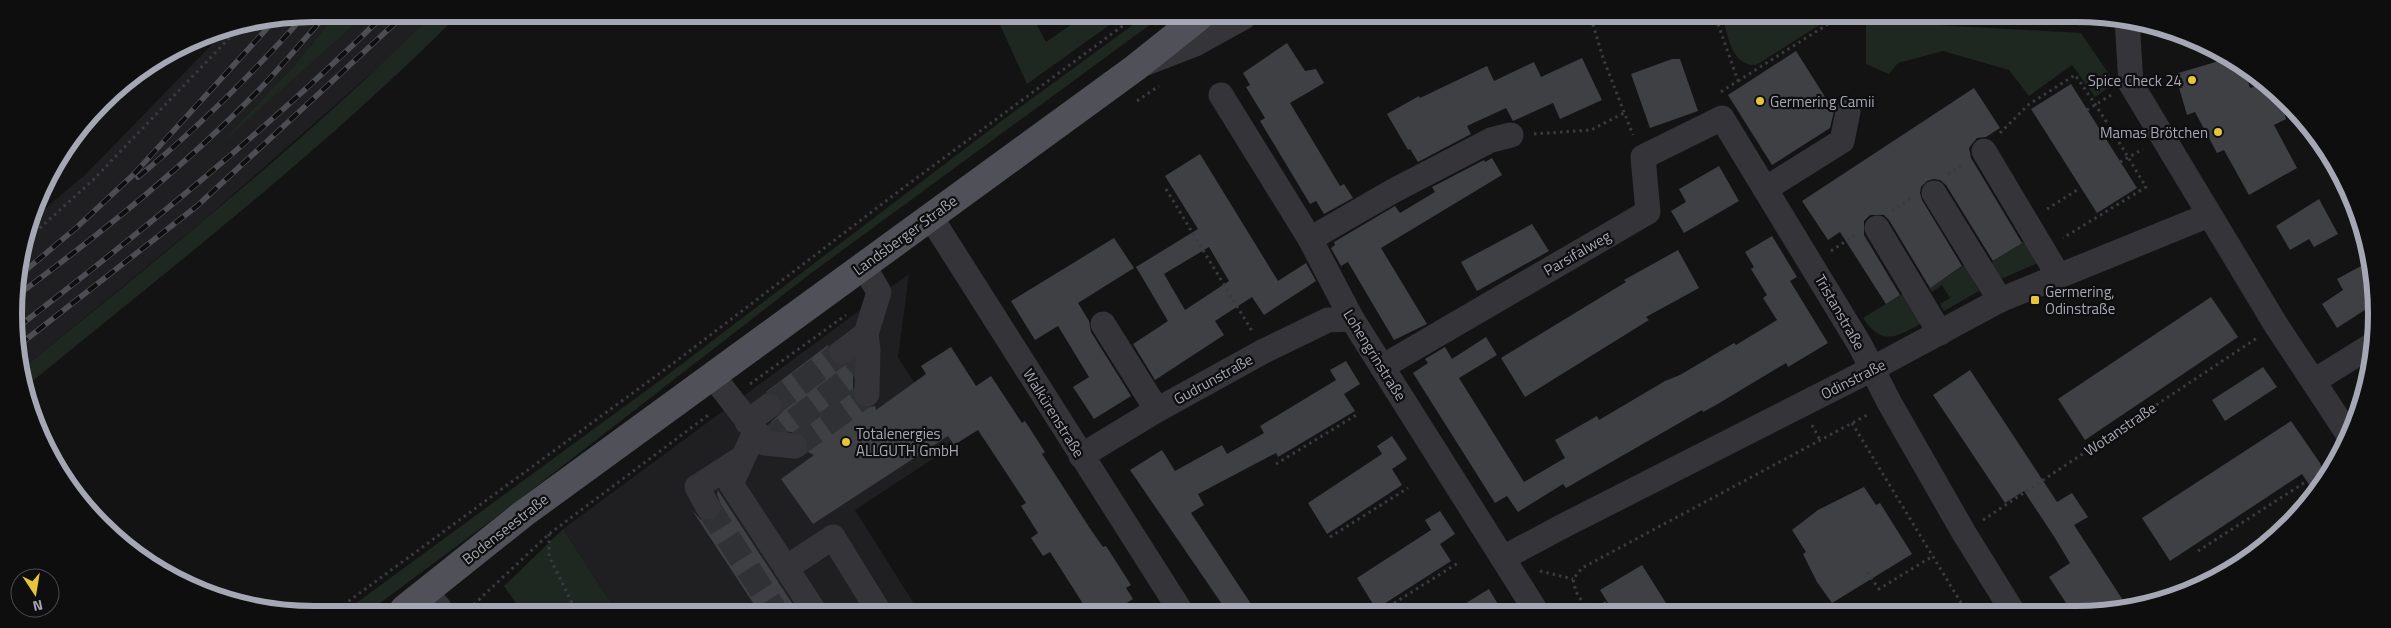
<svg xmlns="http://www.w3.org/2000/svg" width="2391" height="628" viewBox="0 0 2391 628" font-family="'Titillium Web',sans-serif">
	<style>
		.built { fill: #1f1f21 }
		.green { fill: #1f2721 }
		.building { fill: #3f4044; fill-rule: evenodd }
		.lines { fill: none; stroke-linecap: round; stroke-linejoin: round }
		.minor-tunnel { stroke: #303134; stroke-width: 25; stroke-dasharray: 25 12; stroke-linecap: butt }
		.path { stroke: #3a3b40; stroke-width: 3; stroke-dasharray: 2.5 4; stroke-linecap: butt }
		.minor { stroke: #343439; stroke-width: 25 }
		.major { stroke: #505158; stroke-width: 28 }
		.rail-casing { stroke: #4d4e54; stroke-width: 5.5 }
		.rail { stroke: #0e0e0f; stroke-width: 4; stroke-dasharray: 11; stroke-linecap: butt }
		.poi-dot { fill: #e6c539; stroke: #0e0e0f; stroke-width: 2 }
		.labels { text-anchor: middle; dominant-baseline: central; stroke-width: 4.5; stroke-linejoin: round; paint-order: stroke }
		.poi-label { font-size: 15px; fill: #a5a7b4; stroke: #0e0e0f; text-anchor: start }
		.street-label { font-size: 15px; fill: #a5a7b4; stroke: #0e0e0f }
		.rim { fill: none; stroke: #a5a7b4; stroke-width: 6 }
	</style>
	<rect width="100%" height="100%" fill="#131314"/>
	<g class="built">
		<path d="M314,14H336L293,67L220,144L366,14H433L391,56L204,220L22,369L14,294L35,217L86,174L225,31Z"/>
		<path d="M909,274L898,357L954,445L855,510L918,610L615,609L563,529Z"/>
	</g>
	<g class="green">
		<path d="M336,14H366L214,150L293,67Z"/>
		<path d="M433,14H459C324,150 172,267 24,388L22,369C162,255 305,142 433,14Z"/>
		<path d="M996,16H1032L1046,42L1084,16H1122L1027,84Z"/>
		<path d="M1145,16H1162L810,274L511,506L372,609H348L666,376L1004,119Z"/>
		<path d="M1723,18L1829,19L1756,65C1732,66 1728,37 1723,18Z"/>
		<path d="M1866,21L2081,33L2115,83L2095,97L2072,65L2029,96L2009,70L1943,51L1898,63L1889,74L1866,64Z"/>
		<path d="M2027,239L2040,262L2001,279L1991,263Z"/>
		<path d="M1965,265L1979,291L1944,311L1940,304L1950,298L1942,285L1932,292L1929,288Z"/>
		<path d="M1904,293L1922,323C1896,337 1883,347 1863,318Z"/>
		<path d="M563,529L615,609H520L504,586Z"/>
	</g>
	<g class="building">
		<path d="M1287,43L1305,71L1316,69L1324,83L1290,103L1340,186L1344,184L1353,198L1324,214L1316,201L1310,204L1260,121L1265,118L1246,87L1250,85L1243,73Z"/>
		<path d="M1796,51L1834,111L1830,128L1772,165L1728,95Z"/>
		<path d="M1582,58L1602,100L1560,119L1553,103L1513,121L1506,108L1467,126L1471,134L1418,162L1410,149L1408,150L1387,114L1419,96L1420,98L1487,66L1494,81L1534,62L1541,77Z"/>
		<path d="M2229,58L2243,64L2250,88L2264,84L2281,101L2286,119L2274,125L2297,168L2249,195L2224,150L2217,153L2195,112L2187,115L2175,74Z"/>
		<path d="M1672,59H1680L1698,111L1650,128L1631,74Z"/>
		<path d="M2071,84L2137,188L2097,213L2031,109Z"/>
		<path d="M1974,88L2000,128L1986,137L1977,138L1972,144L1969,148L1971,158L2022,243L1993,261L1946,185L1940,180L1934,179L1927,181L1921,187L1920,193L1922,200L1962,266L1930,288L1889,220L1884,215H1870L1864,221V235L1900,295L1886,304L1840,232L1828,240L1802,201Z"/>
		<path d="M1200,154L1278,281L1306,263L1316,281L1264,315L1252,297L1215,321L1224,335L1155,380L1133,344L1168,321L1136,267L1198,229L1165,176ZM1209,247L1229,281L1185,310L1164,274Z"/>
		<path d="M1492,158L1502,175L1381,248L1427,324L1394,340L1348,262L1341,266L1331,248L1335,245L1334,242L1395,206L1400,213L1435,192L1432,187L1484,160L1485,162Z"/>
		<path d="M1719,166L1739,201L1684,233L1671,211L1686,202L1679,189Z"/>
		<path d="M2319,199L2338,234L2314,247L2309,239L2290,250L2276,226Z"/>
		<path d="M1532,224L1549,251L1477,291L1461,262Z"/>
		<path d="M1772,236L1797,277L1790,281L1828,343L1788,367L1786,363L1716,405L1703,412L1702,410L1566,488L1563,484L1518,512L1507,496L1495,503L1413,373L1428,363L1425,359L1445,347L1452,359L1486,337L1497,355L1459,378L1524,482L1565,458L1555,440L1597,416L1599,420L1665,381L1680,375L1734,343L1736,345L1777,320L1763,298L1767,295L1751,269L1754,267L1745,252Z"/>
		<path d="M1114,238L1134,268L1078,303L1089,321L1091,332L1131,396L1094,419L1073,387L1089,377L1058,326L1035,340L1011,301Z"/>
		<path d="M1678,250L1699,288L1646,317L1649,320L1525,397L1501,358L1626,282L1624,280Z"/>
		<path d="M2361,266L2371,284V306L2337,328L2322,304L2343,290L2337,279Z"/>
		<path d="M2211,297L2238,337L2085,440L2058,399Z"/>
		<path d="M828,345L830,360L836,365L844,366L853,361V394L855,401L866,408L875,406L876,410L926,374L921,366L951,347L976,386L991,376L1022,423L1025,421L1045,452L1042,454L1089,527L1103,547L1106,546L1131,585L1126,588L1133,599L1116,610H1087L1050,552L1043,556L1031,538L1038,533L1021,506L1026,503L978,430L954,445L948,436L813,524L781,479L814,455L808,452V441L803,434L773,429L771,422L782,412L783,404L781,398L775,393L766,392Z"/>
		<path d="M1346,361L1360,384L1344,394L1355,411L1278,457L1276,453L1198,494L1204,505L1191,513L1255,610H1226L1130,470L1162,450L1175,471L1222,445L1227,454L1264,433L1260,426L1336,380L1330,370Z"/>
		<path d="M2263,367L2277,387L2225,421L2212,400Z"/>
		<path d="M1970,370L2057,502L2072,493L2088,517L2074,525L2128,608L2116,612H2072L2049,577L2070,563L2055,538L2024,491L2005,503L1933,395Z"/>
		<path d="M2291,421L2320,463L2325,476L2314,492L2302,474L2170,561L2142,518Z"/>
		<path d="M1392,436L1407,459L1392,469L1402,485L1327,534L1308,503L1382,454L1377,446Z"/>
		<path d="M1864,487L1876,505L1880,503L1912,554L1832,603L1817,582L1803,554L1806,552L1792,530L1818,510Z"/>
		<path d="M718,490L719,492L796,609H757L692,510L701,520L708,521L715,519L720,514L722,508L717,494Z"/>
		<path d="M1440,511L1455,534L1440,544L1451,561L1376,609L1357,578L1431,530L1436,538L1425,520Z"/>
		<path d="M1642,565L1671,611H1613L1600,590Z"/>
		<path d="M1489,589L1502,611H1453Z"/>
	</g>
	<g class="lines">
		<g class="minor-tunnel">
			<path d="M769,406L842,352"/>
			<path d="M765,443L857,373L868,350"/>
			<path d="M795,446L867,394"/>
			<path d="M708,507L774,609"/>
		</g>
		<g class="path">
			<path d="M1591,18L1603,58L1633,135"/>
			<path d="M1716,18L1738,81L1719,93"/>
			<path d="M2060,19L2080,24"/>
			<path d="M1268,23L1286,17"/>
			<path d="M1738,81L1836,19"/>
			<path d="M1137,101L1159,86"/>
			<path d="M2087,110L2111,95"/>
			<path d="M2000,133L2028,105L2075,75C2101,111 2123,149 2146,187L2063,238"/>
			<path d="M1534,134L1591,130L1624,113"/>
			<path d="M2120,162L2143,149"/>
			<path d="M1948,174L1964,164"/>
			<path d="M1166,189L1252,331"/>
			<path d="M2047,209L2077,190"/>
			<path d="M1892,211L1911,198"/>
			<path d="M30,237L93,180L238,29"/>
			<path d="M1831,251L1855,235"/>
			<path d="M750,384L846,315"/>
			<path d="M1852,423L1966,611"/>
			<path d="M1812,425L1820,440"/>
			<path d="M1276,464L1358,414"/>
			<path d="M1983,520L2257,338"/>
			<path d="M549,534V556L575,609"/>
			<path d="M1330,537L1408,488"/>
			<path d="M2198,551L2335,463"/>
			<path d="M1540,571L1573,579"/>
			<path d="M1867,572L1879,589L1933,556"/>
			<path d="M338,609L675,362L903,188L1136,16"/>
			<path d="M469,609L549,534L711,413"/>
			<path d="M1383,610L1458,563"/>
			<path d="M1588,611L1576,592L1573,579L1582,568L1869,414"/>
			<path d="M1593,611L1605,603L1607,606"/>
		</g>
		<g class="minor">
			<path d="M2127,19L2131,84L2276,325L2350,437"/>
			<path d="M1146,63L1195,44L1244,17"/>
			<path d="M1221,95L1310,239L1352,319L1536,611"/>
			<path d="M1984,151L2058,275"/>
			<path d="M1765,189L1842,141L1848,112"/>
			<path d="M1934,193L2000,300"/>
			<path d="M930,216L1180,610"/>
			<path d="M1877,228L1940,333"/>
			<path d="M1310,239L1393,191L1491,140L1511,135"/>
			<path d="M863,265L879,292L866,334L868,350L867,394"/>
			<path d="M1103,324L1157,410"/>
			<path d="M842,352L866,334"/>
			<path d="M1382,367L1648,212L1643,157L1722,118L1860,345L1889,402L1964,533L2013,612"/>
			<path d="M712,375L765,443L795,446"/>
			<path d="M2314,381L2372,345"/>
			<path d="M747,422L769,406"/>
			<path d="M755,432L731,484L813,609"/>
			<path d="M1081,456L1157,410L1264,351L1328,320L1352,319"/>
			<path d="M708,507L697,487L742,458"/>
			<path d="M1503,558L1563,526L1872,369L2000,300L2209,215"/>
			<path d="M786,568L833,537L878,610"/>
			<path d="M426,591L440,609"/>
		</g>
		<path class="major" d="M404,609L523,514L1135,68L1199,17"/>
		<g class="rail-casing">
			<g id="rail">
				<path d="M138,177C198,128 252,74 304,16"/>
				<path d="M19,276L76,228L133,175L273,22"/>
				<path d="M15,297C100,234 184,167 258,91C282,66 304,39 327,14"/>
				<path d="M18,327C145,229 270,127 385,14"/>
				<path d="M19,345L197,206L405,14"/>
			</g>
		</g>
		<use href="#rail" class="rail"/>
	</g>
	<g class="poi-dot">
		<circle cx="2192" cy="80" r="5"/>
		<circle cx="1760" cy="101" r="5"/>
		<circle cx="2218" cy="132" r="5"/>
		<rect x="2030" y="295" width="10" height="10" rx="2.5"/>
		<circle cx="846" cy="442" r="5"/>
	</g>
	<g class="labels">
		<g class="poi-label">
			<text x="2182" y="80" text-anchor="end">Spice Check 24</text>
			<text x="1770" y="101">Germering Camii</text>
			<text x="2208" y="132" text-anchor="end">Mamas Brötchen</text>
			<text x="2045" y="291">Germering,<tspan x="2045" dy="17">Odinstraße</tspan></text>
			<text x="856" y="433">Totalenergies<tspan x="856" dy="17">ALLGUTH GmbH</tspan></text>
		</g>
		<g class="street-label">
			<text transform="translate(905 235) rotate(-36)">Landsberger Straße</text>
			<text transform="translate(1577 253) rotate(-30)">Parsifalweg</text>
			<text transform="translate(1840 312) rotate(60)">Tristanstraße</text>
			<text transform="translate(1375 355) rotate(58)">Lohengrinstraße</text>
			<text transform="translate(1213 379) rotate(-29)">Gudrunstraße</text>
			<text transform="translate(1853 379) rotate(-27)">Odinstraße</text>
			<text transform="translate(1054 413) rotate(58)">Walkürenstraße</text>
			<text transform="translate(2120 429) rotate(-34)">Wotanstraße</text>
			<text transform="translate(505 529) rotate(-38)">Bodenseestraße</text>
		</g>
	</g>
	<path d="M0 0H2391V628H0ZM314 22H2076A292 292 0 0 1 2368 314V314A292 292 0 0 1 2076 606H314A292 292 0 0 1 22 314V314A292 292 0 0 1 314 22Z" fill="#0e0e0f" fill-rule="evenodd"/>
	<path class="rim" d="M314 22H2076A292 292 0 0 1 2368 314V314A292 292 0 0 1 2076 606H314A292 292 0 0 1 22 314V314A292 292 0 0 1 314 22Z"/>
	<g transform="translate(35 593) rotate(168)"><circle r="24" fill="#0e0e0f" stroke="#4a4b51"/>
	<path d="M0-4L9 19L0 12L-9 19Z" fill="#e6c539"/>
	<text y="-8" font-size="14" font-weight="bold" text-anchor="middle" fill="#a5a7b4">N</text>
	</g>
</svg>
